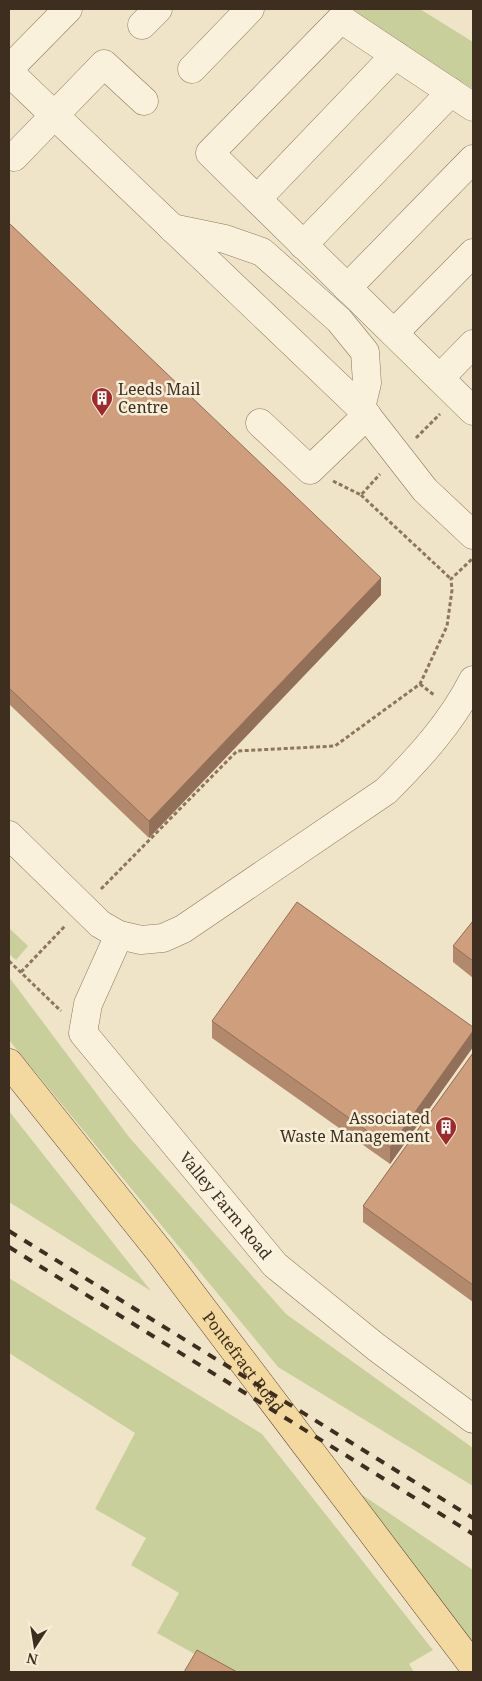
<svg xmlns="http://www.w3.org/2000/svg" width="482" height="1681" viewBox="0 0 482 1681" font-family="'Noto Serif',serif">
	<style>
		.green { fill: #c9cf9b }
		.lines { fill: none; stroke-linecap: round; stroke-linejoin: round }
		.minor-casing { stroke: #8d765c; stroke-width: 29 }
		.major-casing { stroke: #5b4430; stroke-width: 29 }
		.path { stroke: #8d765c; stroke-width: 3; stroke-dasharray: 4 2.5; stroke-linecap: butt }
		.minor { stroke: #faf1dc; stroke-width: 28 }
		.major { stroke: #f3d9a0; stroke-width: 28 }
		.rail { stroke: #3d2e20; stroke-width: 4; stroke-dasharray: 9 9; stroke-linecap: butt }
		.wall { fill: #b2896c }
		.shaded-wall { fill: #916f58 }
		.building { fill: #cf9f7d; stroke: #916f58 }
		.labels { text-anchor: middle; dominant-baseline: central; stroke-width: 5; stroke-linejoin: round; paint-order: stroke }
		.poi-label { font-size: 16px; fill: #3d2e20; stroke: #f7eed8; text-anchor: start }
		.street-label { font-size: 16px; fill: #3d2e20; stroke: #f7eed8 }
	</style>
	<rect width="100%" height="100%" fill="#f0e4c8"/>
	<g class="green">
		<path d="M348,9H420L473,42V89Z"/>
		<path d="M9,928L28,946L16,960L9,954Z"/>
		<path d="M9,977L129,1137L286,1314L473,1448V1486L278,1367L9,1040Z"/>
		<path d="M9,1111L151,1291L9,1202Z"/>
		<path d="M9,1278L262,1434L433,1650L409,1664L414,1672H227L157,1633L179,1593L131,1565L146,1538L95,1509L135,1433L9,1353Z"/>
		<path d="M358,1492L473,1570V1642Z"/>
	</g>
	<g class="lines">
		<g class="minor-casing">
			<g id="minor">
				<path d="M142,25L158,9"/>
				<path d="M9,69L68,9"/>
				<path d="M192,69L250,9"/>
				<path d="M9,72L361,408L425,490L473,535"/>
				<path d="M473,107L341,19L210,153L473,411"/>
				<path d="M14,157L104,64L144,101"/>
				<path d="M257,199L395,55"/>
				<path d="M172,228L225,239L262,252L339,320L365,352L367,383L361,408"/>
				<path d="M303,245L451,92"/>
				<path d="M347,288L473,159"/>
				<path d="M394,333L473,253"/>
				<path d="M440,378L473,344"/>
				<path d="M260,423L310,470L367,415"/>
				<path d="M9,835L100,924L119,935L141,940L163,938L183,929L386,791C419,758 452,722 473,680"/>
				<path id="s1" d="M119,935L88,1004L83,1033L275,1265L376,1347L473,1419"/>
			</g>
		</g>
		<g class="major-casing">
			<g id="major">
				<path id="s2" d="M9,1063L160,1252L473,1666"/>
			</g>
		</g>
		<g class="path">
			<path d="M416,438L440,414"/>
			<path d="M333,481L361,495L380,474"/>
			<path d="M361,495L451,579"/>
			<path d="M420,684L434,695"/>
			<path d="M101,889L237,751L335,746L420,684L447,626L452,590L451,579L472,559"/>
			<path d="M9,961L61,1011"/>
			<path d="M21,972L65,926"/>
		</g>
		<use href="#minor" class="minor"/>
		<use href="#major" class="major"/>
		<g class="rail">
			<path d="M9,1231L473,1518"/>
			<path d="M9,1247L473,1534"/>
		</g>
	</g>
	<g class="wall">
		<path d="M9,223L381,595L149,838L9,704Z"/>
		<path d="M473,921V978L453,962V946Z"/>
		<path d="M212,1021L473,1027V1047L390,1164L212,1038Z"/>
		<path d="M473,1053V1302L363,1222V1206Z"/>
	</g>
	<g class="shaded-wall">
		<path d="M381,578V595L149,838V821Z"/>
		<path d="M473,1031V1047L390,1164V1147Z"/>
	</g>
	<g class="building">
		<path d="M9,223L381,578L149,821L9,688Z"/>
		<path d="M297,902L473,1027V1031L390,1147L212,1021Z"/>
		<path d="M473,921V961L453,946Z"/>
		<path d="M473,1053V1285L363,1206Z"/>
		<path d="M197,1650L237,1672H184Z"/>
	</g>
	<defs>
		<g id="building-pin" transform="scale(1.125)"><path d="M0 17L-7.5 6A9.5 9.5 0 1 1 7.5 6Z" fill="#9e2a2b" stroke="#f7eed8"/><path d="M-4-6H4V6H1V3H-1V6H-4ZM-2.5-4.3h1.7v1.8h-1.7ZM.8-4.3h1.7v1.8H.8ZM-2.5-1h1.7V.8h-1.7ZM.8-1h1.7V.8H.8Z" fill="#fff"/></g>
	</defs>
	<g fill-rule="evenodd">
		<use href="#building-pin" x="102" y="398"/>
		<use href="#building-pin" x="446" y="1127"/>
	</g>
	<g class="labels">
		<g class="poi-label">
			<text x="118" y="389">Leeds Mail<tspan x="118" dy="18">Centre</tspan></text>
			<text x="430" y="1118" text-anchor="end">Associated<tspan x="430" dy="18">Waste Management</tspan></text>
		</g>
		<g class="street-label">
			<text stroke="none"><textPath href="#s1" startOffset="329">Valley Farm Road</textPath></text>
			<text stroke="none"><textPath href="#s2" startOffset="380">Pontefract Road</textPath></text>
		</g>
	</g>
	<rect width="482" height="1681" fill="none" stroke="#3d2e20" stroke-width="20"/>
	<g transform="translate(35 1646) rotate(192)" stroke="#f7eed8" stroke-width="4" paint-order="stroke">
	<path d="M0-4L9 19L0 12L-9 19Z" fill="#3d2e20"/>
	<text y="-8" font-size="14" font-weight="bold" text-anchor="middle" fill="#3d2e20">N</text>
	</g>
</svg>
